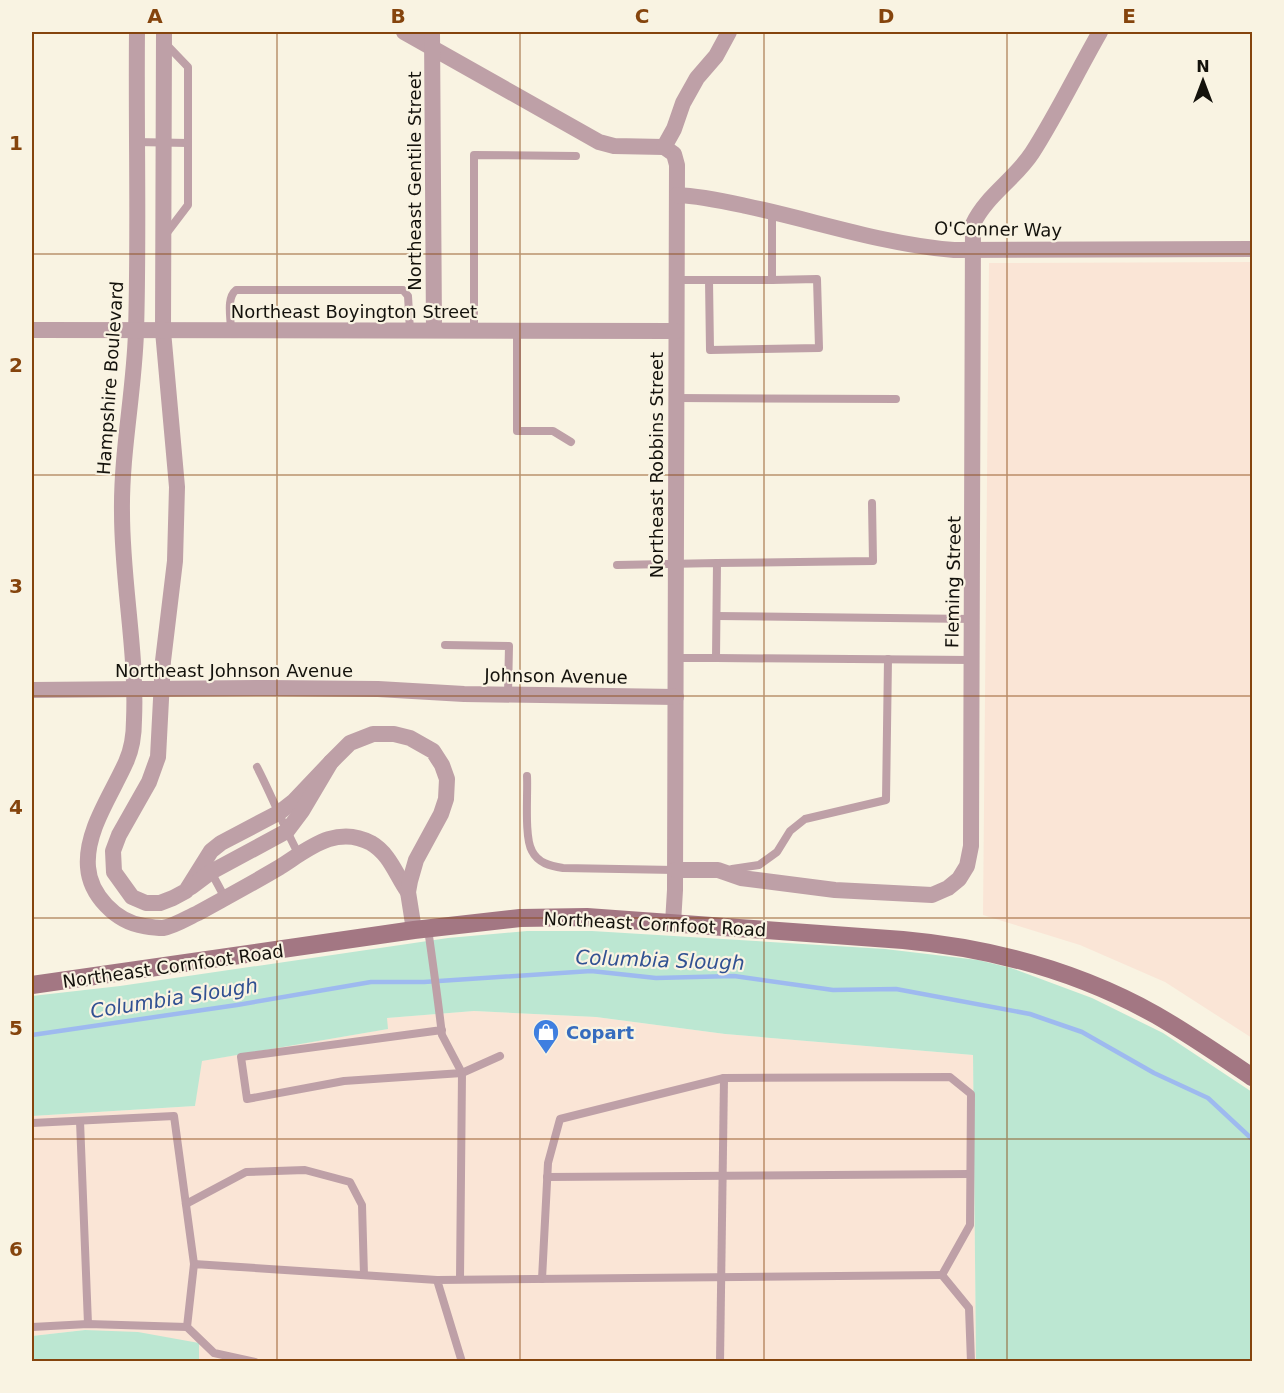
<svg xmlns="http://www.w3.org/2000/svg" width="1284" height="1393" viewBox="0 0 1284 1393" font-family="'DejaVu Sans',sans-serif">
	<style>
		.industrial { fill: #fae5d6 }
		.green { fill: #bce7d2 }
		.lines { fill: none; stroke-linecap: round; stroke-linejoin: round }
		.stream { stroke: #9ebaef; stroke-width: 4.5 }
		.lane { stroke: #bea0a7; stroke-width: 8 }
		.street { stroke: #bea0a7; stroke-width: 16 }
		.secondary { stroke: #a37783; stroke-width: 18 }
		.grid { fill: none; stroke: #85440d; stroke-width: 1.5; stroke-opacity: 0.55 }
		.labels { text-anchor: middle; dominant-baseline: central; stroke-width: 4.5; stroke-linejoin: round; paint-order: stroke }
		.street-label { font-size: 18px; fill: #14120c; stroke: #f9f3e2 }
		.shop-label { font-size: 18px; font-weight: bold; fill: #366cbe; stroke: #f9f3e2; text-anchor: start }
		.water-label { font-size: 20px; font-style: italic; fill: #315192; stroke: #f9f3e2 }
		.neatline { fill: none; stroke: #85440d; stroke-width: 2 }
		.grid-label { font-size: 20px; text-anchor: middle; font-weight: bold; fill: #85440d }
	</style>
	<rect width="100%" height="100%" fill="#f9f3e2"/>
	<g class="industrial">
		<path d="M1252,262V1038L1165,982L1080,945L983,915L989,263Z"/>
		<path d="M474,1011L596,1017L725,1034L973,1055L976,1361L199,1362L198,1343L85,1330L32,1336V1116L195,1106L201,1061L387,1029L386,1018Z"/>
	</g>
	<g class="green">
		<path d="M527,931H592L885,949L978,960L1011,968L1092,998L1163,1033L1252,1092V1361H976L973,1055L725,1034L596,1017L474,1011L387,1018L388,1029L202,1061L195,1106L32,1116V996L120,986L448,938Z"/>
		<path d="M85,1330L138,1332L199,1343V1361H32V1336Z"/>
	</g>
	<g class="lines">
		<path class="stream" d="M32,1035L237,1005L371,982H424L591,971L656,978L734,976L833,990L896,989L1030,1014L1082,1032L1154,1073L1208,1098L1252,1139"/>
		<g class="lane">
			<path d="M164,42L188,67V205L166,234"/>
			<path d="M136,142L188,143"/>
			<path d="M677,280H772V212"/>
			<path d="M709,280L710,350L819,348L817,279L772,280"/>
			<path d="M474,330V155L576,156"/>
			<path d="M517,330V431H553L571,442"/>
			<path d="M231,331C231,318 226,298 236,290H403L408,296L410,330"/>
			<path d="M676,398L896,399"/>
			<path d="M717,563L873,561L872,503"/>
			<path d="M617,565L717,563L716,658H676"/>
			<path d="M717,616L973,619"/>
			<path d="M445,645L509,646L508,694"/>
			<path d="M716,658L971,660"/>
			<path d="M257,767C272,796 283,825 298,853"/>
			<path d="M527,776C528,793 524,837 532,851C538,863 550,866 563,868L675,870"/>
			<path d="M732,869L759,865L777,852L790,831L805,819L886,800L888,659"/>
			<path d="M210,870L225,898"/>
			<path d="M428,929C433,964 438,1000 442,1035L462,1073L344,1081L247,1099L241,1057L442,1030"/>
			<path d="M80,1121L88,1324"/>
			<path d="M32,1123L174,1116L194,1264"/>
			<path d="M547,1177L970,1174"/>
			<path d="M186,1204L246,1172L305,1170L350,1182L362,1205L364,1275"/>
			<path d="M942,1275L969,1308L971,1362"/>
			<path d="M460,1279L462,1073L500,1056"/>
			<path d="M542,1279L548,1163L560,1119L724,1078L950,1077L971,1094L970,1225L942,1275"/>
			<path d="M32,1327L88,1324L187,1327"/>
			<path d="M255,1362L214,1353L187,1327L194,1264L437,1280"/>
			<path d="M462,1362L437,1280L942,1275"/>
			<path d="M720,1362L724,1078"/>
		</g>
		<g class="street">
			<path d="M137,32C136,132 139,232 136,332C134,393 121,453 122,513C122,582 137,651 134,720C134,734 132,749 126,762C112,794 85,831 88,867C90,895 116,922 144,926C150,927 158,928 163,928C175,926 187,918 198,913C225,898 253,883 280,867C307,850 336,824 371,843C390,854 396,875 408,892"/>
			<path d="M164,32L163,331L177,487L175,561L163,661L158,757L149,782L119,835L113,851L114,872L132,897L146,903H160L173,898L186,891L211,851L221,843L280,812L294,801L331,762"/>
			<path d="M404,32L599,142L614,146L664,147"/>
			<path d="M432,32L434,330"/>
			<path d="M664,147L674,154L677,165L675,890L673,923"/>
			<path d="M664,147L674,129L683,103L697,78L716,56L729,32"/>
			<path d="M677,195C701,196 723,201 746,206C813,220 886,245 954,250L1252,249"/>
			<path d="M32,330L676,331"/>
			<path d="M32,690L268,688L378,689L464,694L676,697"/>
			<path d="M675,870H718L741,878L835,890L932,895L948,888L959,879L967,866L971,846L973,224C986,196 1015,179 1032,153C1057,114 1077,72 1100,32"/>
			<path d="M191,887L211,872L287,831L302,811L331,762L350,743L373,734H394L410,738L433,751L442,765L447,779L446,799L441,814L416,860L410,881L408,892L414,930"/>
		</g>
		<path class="secondary" d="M32,985L414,930L520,918L587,917L903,940C991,948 1079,972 1156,1015C1189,1034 1221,1056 1252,1077"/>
	</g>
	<path class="grid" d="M277,32V1362M520,32V1362M764,32V1362M1007,32V1362M32,254H1252M32,475H1252M32,696H1252M32,918H1252M32,1139H1252"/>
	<defs>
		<g id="shop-pin" transform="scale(1.35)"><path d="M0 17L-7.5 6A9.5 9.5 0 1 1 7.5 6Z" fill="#3f7fe0" stroke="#f9f3e2"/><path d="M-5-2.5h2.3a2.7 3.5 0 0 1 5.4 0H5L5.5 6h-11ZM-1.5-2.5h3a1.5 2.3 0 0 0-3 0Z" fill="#fff"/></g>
	</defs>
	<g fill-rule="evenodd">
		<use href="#shop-pin" x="546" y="1032"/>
	</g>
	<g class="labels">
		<g class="street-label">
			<text transform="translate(414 181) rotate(-90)">Northeast Gentile Street</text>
			<text transform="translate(998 229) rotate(1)">O'Conner Way</text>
			<text x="354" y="311">Northeast Boyington Street</text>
			<text transform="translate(110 378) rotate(-86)">Hampshire Boulevard</text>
			<text transform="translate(656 465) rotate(-90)">Northeast Robbins Street</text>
			<text transform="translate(953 582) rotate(-89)">Fleming Street</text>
			<text x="234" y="670">Northeast Johnson Avenue</text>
			<text transform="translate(556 676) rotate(1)">Johnson Avenue</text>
			<text transform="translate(655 924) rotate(3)">Northeast Cornfoot Road</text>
			<text transform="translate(173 966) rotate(-8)">Northeast Cornfoot Road</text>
		</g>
		<g class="shop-label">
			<text x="566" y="1032">Copart</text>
		</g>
		<g class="water-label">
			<text transform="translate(660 960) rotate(2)">Columbia Slough</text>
			<text transform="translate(174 998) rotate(-9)">Columbia Slough</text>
		</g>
	</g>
	<rect width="1284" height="1393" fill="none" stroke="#f9f3e2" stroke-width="66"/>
	<g transform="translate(1203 81)" stroke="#f9f3e2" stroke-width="4.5" paint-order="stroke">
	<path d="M0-4.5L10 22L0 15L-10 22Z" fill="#14120c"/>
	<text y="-9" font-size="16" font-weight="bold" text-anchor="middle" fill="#14120c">N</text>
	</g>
	<rect x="33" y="33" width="1218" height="1327" class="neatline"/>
	<g class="grid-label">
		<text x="155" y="23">A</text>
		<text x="398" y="23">B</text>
		<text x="642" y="23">C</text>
		<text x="886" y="23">D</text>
		<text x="1129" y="23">E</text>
		<text x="16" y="150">1</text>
		<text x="16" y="372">2</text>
		<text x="16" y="593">3</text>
		<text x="16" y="814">4</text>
		<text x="16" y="1035">5</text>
		<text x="16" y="1256">6</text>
	</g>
</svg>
